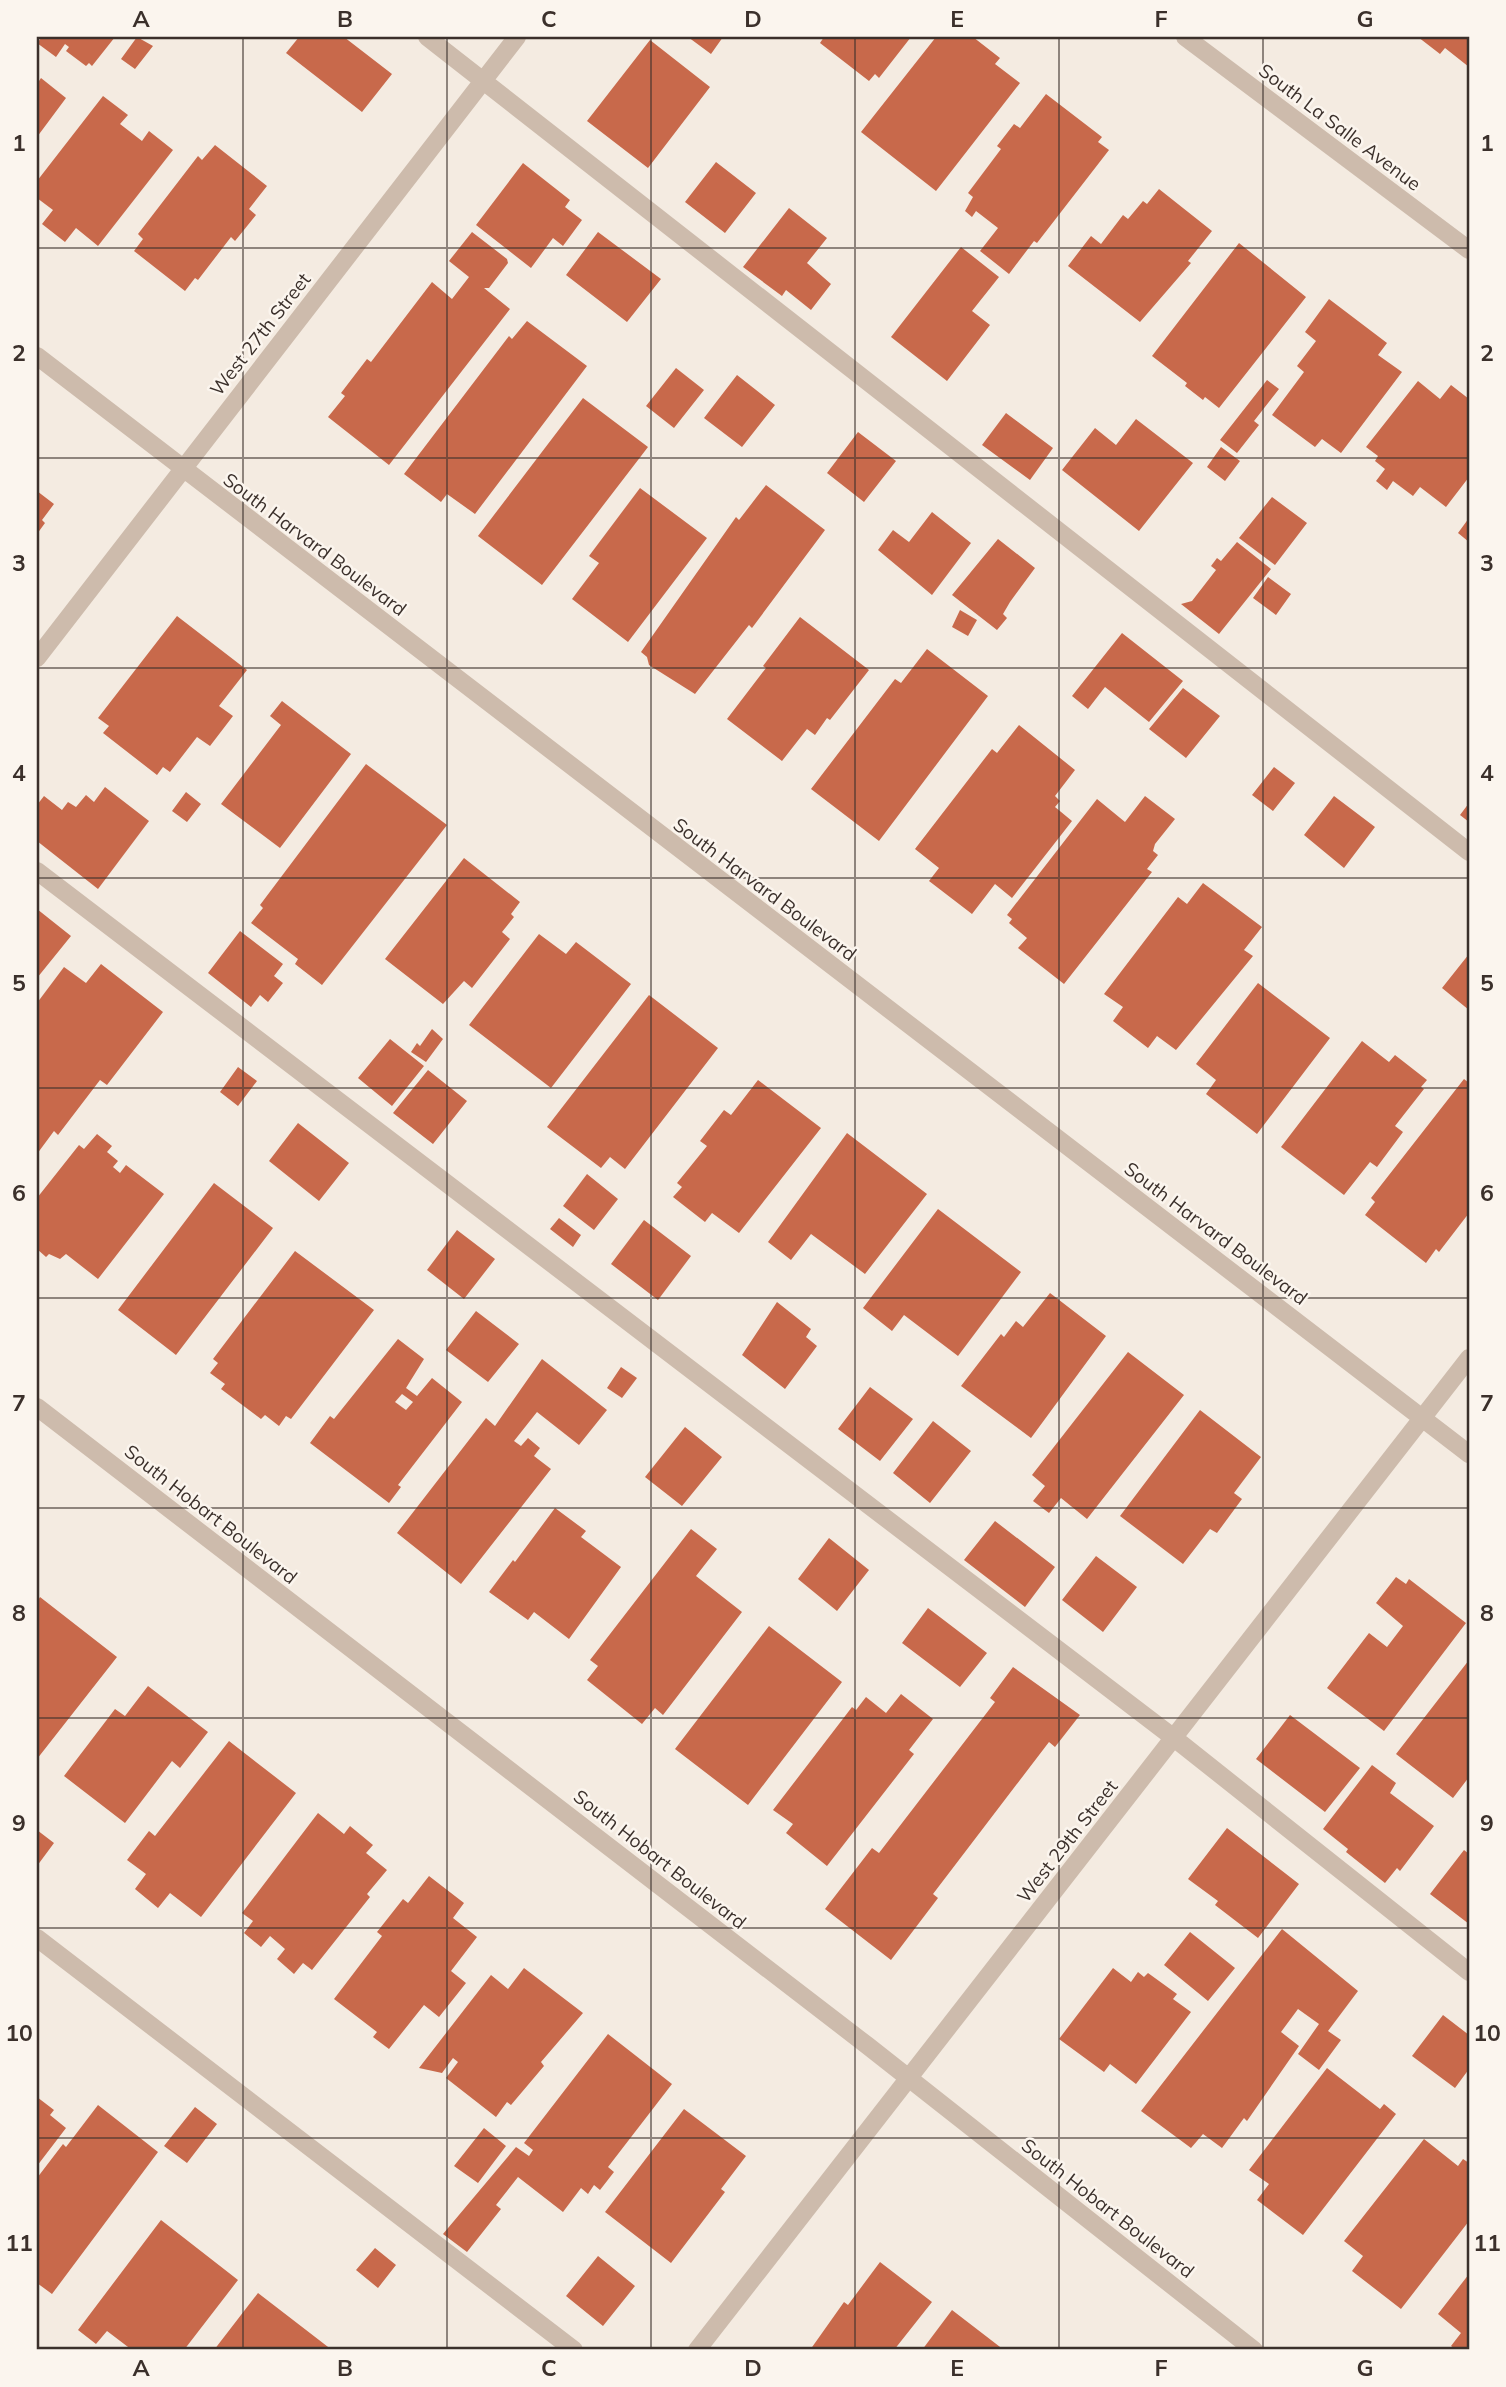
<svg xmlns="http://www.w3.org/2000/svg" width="1506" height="2387" font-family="Mulish,sans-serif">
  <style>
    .building { fill: #c8694b; fill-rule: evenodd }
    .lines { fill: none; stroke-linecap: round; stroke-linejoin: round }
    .minor { stroke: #cdbbac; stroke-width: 18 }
    .grid { fill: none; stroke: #3b302b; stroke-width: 2; stroke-opacity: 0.55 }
    .labels { text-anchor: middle; stroke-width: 5; stroke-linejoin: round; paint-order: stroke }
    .street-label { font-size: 19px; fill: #3b302b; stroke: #fbf5ee }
    .neatline { fill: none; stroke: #3b302b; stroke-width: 2.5 }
    .grid-label { font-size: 23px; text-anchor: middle; font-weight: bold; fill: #3b302b }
  </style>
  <rect width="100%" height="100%" fill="#f4ebe1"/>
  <path class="building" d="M42 37H115L92 66 89 63 86 66 66 51 69 47 65 44 56 57 37 43Z
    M137 37 153 46 135 69 121 59Z
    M299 37H344L392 74 362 112 286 53Z
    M688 37H723L711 54Z
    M824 37H911L879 78 875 74 869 81 820 43Z
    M936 37H973L1000 58 995 64 1020 83 936 191 861 132Z
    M1418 37H1469V67L1445 48 1440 54Z
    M650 40 710 87 648 168 587 121Z
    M41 78 66 98 37 137V84Z
    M1046 94 1102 137 1098 142 1109 150 1037 243 1034 241 1009 274 980 251 998 228 976 211 972 217 965 211 973 197 968 193 1001 149 997 146 1014 124 1020 128Z
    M103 96 128 115 120 124 142 141 149 131 173 150 98 246 76 228 65 242 42 224 53 210 37 198V181Z
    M215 145 267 186 249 209 256 215 235 241 231 237 198 280 195 278 185 291 134 251 143 239 138 234 198 156 202 160Z
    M716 162 756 193 725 233 685 202Z
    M523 163 570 200 565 207 582 220 563 246 553 238 531 268 476 225Z
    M1159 189 1212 231 1188 261 1191 263 1140 322 1068 266 1091 236 1101 244 1123 215 1128 219 1143 201 1147 204Z
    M789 208 827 238 807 263 831 284 811 310 786 290 782 296 743 267Z
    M472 232 507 259 508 263 489 288H484L510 309 389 465 328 417 345 396 341 393 367 359 371 362 432 282 452 299 469 277 449 261Z
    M598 232 661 279 627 322 566 275Z
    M1239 243 1306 297 1219 408 1205 397 1203 400 1185 386 1187 383 1152 356Z
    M961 247 999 277 972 311 990 325 947 381 891 337Z
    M1329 299 1387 343 1378 355 1402 372 1341 453 1322 439 1315 447 1272 415 1304 372 1297 366 1316 341 1305 332Z
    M527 321 587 366 475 514 447 494 441 502 404 474 509 336 512 339Z
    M676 368 704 390 674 428 646 406Z
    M737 375 775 405 742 447 704 418Z
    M1267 380 1279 389 1254 421 1259 425 1237 453 1220 440Z
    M1418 381 1440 399 1451 385 1469 399V477L1446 507 1420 487 1413 496 1393 481 1387 490 1376 481 1385 469 1375 461 1378 456 1366 447Z
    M583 398 648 447 542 585 478 536Z
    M1006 413 1053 448 1030 480 982 445Z
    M1136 419 1193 463 1139 531 1062 470 1095 428 1116 445Z
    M858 432 896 461 864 502 827 473Z
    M1221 447 1240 461 1225 481 1207 467Z
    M766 485 825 530 752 628 749 625 695 694 649 665 647 657 641 652 736 517 739 520Z
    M640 488 707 538 628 642 572 599 599 563 589 556Z
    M37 491 54 504 42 520 45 523 37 534Z
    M1272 497 1307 523 1275 565 1239 538Z
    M932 512 971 543 932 595 878 550 893 530 909 542Z
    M1469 518V542L1458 533Z
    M998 539 1035 568 1010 602 1003 614 1007 618 997 630 952 595Z
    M1237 542 1271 569 1219 634 1181 604 1192 601 1216 570 1211 566 1217 558 1221 561Z
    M1268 577 1291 594 1276 615 1253 598Z
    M960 610 977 620 968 636 952 627Z
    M177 616 247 670 219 706 233 716 210 746 197 737 170 772 163 767 157 775 103 733 109 726 98 718Z
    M800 617 869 670 830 720 827 718 815 735 807 729 782 761 727 719 766 668 763 666Z
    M1122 633 1183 681 1149 722 1105 687 1088 709 1072 696Z
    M927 649 988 696 879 841 811 789 895 679 901 683Z
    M1183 688 1220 716 1186 758 1149 729Z
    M282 701 351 754 280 848 221 804 281 725 270 716Z
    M1019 725 1075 770 1055 796 1060 801 1055 807 1072 821 1012 898 995 884 972 914 929 881 939 868 915 849 992 749 997 753Z
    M366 764 447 825 322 985 295 964 298 959 251 923 263 908 260 905Z
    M1274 767 1295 783 1273 811 1252 795Z
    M105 787 149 821 98 889 37 841V805L44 796 62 810 68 802 76 807 86 795 94 802Z
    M186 792 201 804 187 822 172 811Z
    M1145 796 1175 819 1155 844 1153 851 1158 855 1147 869 1152 872 1064 984 1018 948 1027 938 1009 923 1012 919 1007 915 1097 799 1125 822Z
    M1334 796 1375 827 1344 868 1304 835Z
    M1469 803V822L1460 815Z
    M464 858 520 902 511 914 514 917 502 932 510 939 472 988 464 981 443 1004 385 959Z
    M1203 883 1262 927 1244 950 1253 956 1176 1050 1157 1036 1148 1048 1113 1021 1123 1007 1104 994 1178 897 1187 904Z
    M37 909 71 936 37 978Z
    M240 931 283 964 274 976 283 983 268 1002 260 995 251 1007 208 973Z
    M539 934 566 954 576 942 631 984 551 1088 469 1025Z
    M1469 954V1010L1442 988Z
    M101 964 163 1012 107 1085 100 1080 58 1135 54 1131 37 1154V1003L64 967 86 983Z
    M1258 983 1330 1038 1257 1134 1206 1094 1216 1080 1196 1064Z
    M649 995 718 1048 625 1169 610 1157 601 1168 547 1127Z
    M432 1029 443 1039 426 1062 411 1052 417 1043 420 1046Z
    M390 1039 424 1066 392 1106 358 1078Z
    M1362 1041 1389 1062 1395 1055 1427 1080 1421 1087 1424 1089 1395 1126 1403 1132 1377 1167 1370 1162 1344 1195 1281 1147Z
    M238 1067 257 1081 238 1106 220 1092Z
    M428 1070 467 1101 433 1144 393 1113Z
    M1464 1079 1469 1083V1213L1439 1252 1436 1249 1426 1263 1365 1215 1375 1202 1371 1198Z
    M758 1080 821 1128 739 1233 712 1213 705 1222 673 1197 682 1187 677 1183 707 1146 700 1141 724 1110 731 1115Z
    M298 1123 349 1163 319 1201 269 1161Z
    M847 1133 927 1194 865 1274 811 1234 791 1260 768 1242Z
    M97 1134 112 1146 107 1152 118 1161 113 1167 120 1173 126 1165 164 1194 98 1279 66 1254 60 1259 49 1254 46 1257 37 1249V1198L79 1145 84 1149Z
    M587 1174 618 1199 594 1230 563 1206Z
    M214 1183 273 1228 176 1355 118 1310Z
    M938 1209 1021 1272 958 1356 904 1315 892 1331 863 1308Z
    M559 1218 581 1235 573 1247 550 1229Z
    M644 1220 691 1256 658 1300 611 1264Z
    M457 1230 495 1259 464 1299 427 1270Z
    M295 1251 374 1310 291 1419 286 1416 279 1426 265 1415 261 1419 221 1389 225 1384 210 1373 218 1363 213 1359Z
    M1050 1293 1106 1336 1031 1438 961 1386 1001 1334 1004 1337 1016 1321 1023 1327Z
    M777 1302 811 1329 806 1337 817 1346 785 1389 742 1355Z
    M476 1311 519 1344 488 1382 446 1350Z
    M398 1339 424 1359 406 1388 417 1396 432 1378 462 1402 398 1485 401 1487 389 1503 310 1443 330 1416 334 1419ZM402 1394 413 1402 406 1410 395 1402Z
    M1128 1352 1184 1395 1087 1519 1061 1498 1049 1513 1033 1501 1045 1486 1032 1475Z
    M542 1359 607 1410 579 1445 537 1412 514 1441 521 1446 528 1438 540 1448 534 1456 551 1469 461 1584 397 1533 486 1418 495 1426Z
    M621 1367 637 1378 622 1398 607 1388Z
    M870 1387 913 1419 880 1461 838 1429Z
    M1200 1410 1261 1457 1234 1493 1242 1499 1217 1533 1210 1529 1183 1564 1120 1516Z
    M933 1421 971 1451 930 1503 893 1473Z
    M685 1427 722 1457 682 1506 645 1477Z
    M555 1508 586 1531 581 1537 621 1567 569 1639 534 1612 528 1620 489 1592 513 1560 515 1562Z
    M995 1521 1055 1567 1025 1607 964 1560Z
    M691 1529 717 1549 696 1576 742 1612 663 1715 655 1708 642 1724 587 1680 598 1666 590 1660Z
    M829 1538 869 1570 837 1611 798 1579Z
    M1096 1556 1137 1587 1103 1632 1062 1600Z
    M1396 1577 1406 1584 1409 1579 1466 1623 1384 1731 1327 1688 1369 1633 1387 1647 1403 1626 1376 1603Z
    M40 1597 117 1657 37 1759V1602Z
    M928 1608 987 1653 960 1687 902 1643Z
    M769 1626 842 1682 748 1805 675 1749Z
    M1469 1660V1777L1453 1798 1396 1754Z
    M1013 1667 1080 1715 1055 1747 1049 1742 933 1894 938 1898 891 1960 825 1909 872 1848 879 1853 995 1702 990 1698Z
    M148 1686 208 1732 180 1768 172 1761 125 1823 64 1776 115 1709 125 1716Z
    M901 1694 933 1719 909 1750 914 1754 827 1866 786 1833 793 1824 773 1810 852 1707 856 1710 866 1697 886 1713Z
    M1290 1715 1360 1768 1325 1812 1256 1759Z
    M229 1741 296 1793 201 1917 170 1893 158 1908 135 1889 146 1874 127 1860 149 1831 155 1836Z
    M1372 1765 1396 1783 1390 1793 1434 1826 1400 1871 1397 1868 1385 1883 1346 1852 1348 1849 1323 1829Z
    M318 1813 344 1834 350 1826 373 1845 366 1853 387 1870 367 1894 370 1897 312 1970 303 1963 294 1974 277 1959 285 1949 270 1936 261 1947 244 1933 253 1921 242 1913Z
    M1227 1828 1299 1884 1258 1938 1215 1905 1218 1901 1188 1879Z
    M37 1830 54 1843 37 1866Z
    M1464 1850 1469 1854V1924L1430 1894Z
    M429 1876 464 1903 453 1918 477 1937 451 1971 466 1983 439 2017 424 2005 389 2049 373 2037 377 2032 334 1999 382 1936 377 1932 403 1899 408 1903Z
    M1282 1929 1358 1991 1328 2031 1341 2040 1319 2070 1298 2054 1319 2024 1298 2009 1281 2032 1299 2046 1247 2121 1244 2118 1222 2148 1203 2134 1191 2148 1141 2111Z
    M1190 1932 1235 1968 1208 2001 1164 1965Z
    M524 1968 583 2013 541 2062 544 2066 511 2105 507 2102 496 2117 446 2078 458 2062 453 2058 442 2073 419 2068 491 1975 508 1989Z
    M1113 1968 1131 1982 1138 1972 1144 1977 1148 1973 1177 1994 1173 1999 1191 2012 1136 2084 1110 2064 1104 2072 1059 2039Z
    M1443 2015 1469 2035V2069L1455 2088 1412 2056Z
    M608 2034 672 2084 608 2167 614 2172 600 2190 594 2185 588 2194 581 2188 563 2212 518 2177 496 2205 501 2209 467 2252 443 2234 516 2147 529 2156 533 2150 524 2143Z
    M1327 2068 1380 2109 1384 2104 1396 2114 1303 2235 1257 2200 1269 2184 1249 2170Z
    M37 2097 54 2110 50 2115 66 2128 37 2166Z
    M98 2105 158 2152 52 2294 37 2283V2178L63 2144 66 2147Z
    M195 2107 217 2124 187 2163 164 2146Z
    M684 2109 746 2156 721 2189 725 2192 671 2263 605 2212Z
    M484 2128 506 2146 478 2183 454 2166Z
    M1424 2139 1458 2166 1463 2159 1469 2163V2221L1401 2309 1352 2271 1363 2256 1344 2241Z
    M161 2220 238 2280 184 2350H132L107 2331 96 2344 78 2330Z
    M375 2248 396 2265 378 2288 356 2270Z
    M598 2256 635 2286 603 2326 566 2296Z
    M880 2262 932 2302 894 2350H810L844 2302 848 2305Z
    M1469 2274V2350H1456L1451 2346 1461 2333 1438 2314Z
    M258 2293 332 2350H214Z
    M952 2310 1004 2350H922Z"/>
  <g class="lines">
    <path class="minor" d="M427 37 1469 852
      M1185 37 1469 250
      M37 356 1469 1454
      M37 658 517 37
      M37 871 1174 1738 1469 1972
      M37 1407 868 2046 1254 2350
      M37 1938 574 2350
      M697 2350 1469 1358"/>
  </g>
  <path class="grid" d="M243 37V2350M447 37V2350M651 37V2350M855 37V2350M1059 37V2350M1263 37V2350M37 248H1469M37 458H1469M37 668H1469M37 878H1469M37 1088H1469M37 1298H1469M37 1508H1469M37 1718H1469M37 1928H1469M37 2138H1469"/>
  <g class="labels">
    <g class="street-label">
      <text transform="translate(1340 127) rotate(37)" y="7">South La Salle Avenue</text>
      <text transform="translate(260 334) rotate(-52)" y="7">West 27th Street</text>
      <text transform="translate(315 544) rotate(37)" y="7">South Harvard Boulevard</text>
      <text transform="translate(765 889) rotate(37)" y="7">South Harvard Boulevard</text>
      <text transform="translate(1216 1233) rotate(37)" y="7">South Harvard Boulevard</text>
      <text transform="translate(211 1514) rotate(38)" y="7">South Hobart Boulevard</text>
      <text transform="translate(1067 1841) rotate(-52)" y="7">West 29th Street</text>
      <text transform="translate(660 1859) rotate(38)" y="7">South Hobart Boulevard</text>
      <text transform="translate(1108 2208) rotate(38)" y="7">South Hobart Boulevard</text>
    </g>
  </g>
  <rect width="1506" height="2387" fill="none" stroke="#fbf5ee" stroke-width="77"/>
  <rect x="38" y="38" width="1430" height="2310" class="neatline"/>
  <g class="grid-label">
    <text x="141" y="27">A</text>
    <text x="345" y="27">B</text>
    <text x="549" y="27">C</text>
    <text x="753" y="27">D</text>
    <text x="957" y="27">E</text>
    <text x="1161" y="27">F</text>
    <text x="1365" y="27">G</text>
    <text x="19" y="151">1</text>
    <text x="1487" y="151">1</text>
    <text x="19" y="361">2</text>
    <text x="1487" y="361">2</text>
    <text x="19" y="571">3</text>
    <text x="1487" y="571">3</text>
    <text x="19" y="781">4</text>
    <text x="1487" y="781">4</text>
    <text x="19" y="991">5</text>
    <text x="1487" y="991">5</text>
    <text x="19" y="1201">6</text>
    <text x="1487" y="1201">6</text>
    <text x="19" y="1411">7</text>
    <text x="1487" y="1411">7</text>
    <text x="19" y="1621">8</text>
    <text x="1487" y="1621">8</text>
    <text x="19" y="1831">9</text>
    <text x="1487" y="1831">9</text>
    <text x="19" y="2041">10</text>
    <text x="1487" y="2041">10</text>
    <text x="19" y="2251">11</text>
    <text x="1487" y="2251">11</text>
    <text x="141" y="2376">A</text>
    <text x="345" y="2376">B</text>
    <text x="549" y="2376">C</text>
    <text x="753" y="2376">D</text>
    <text x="957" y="2376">E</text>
    <text x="1161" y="2376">F</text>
    <text x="1365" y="2376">G</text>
  </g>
</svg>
